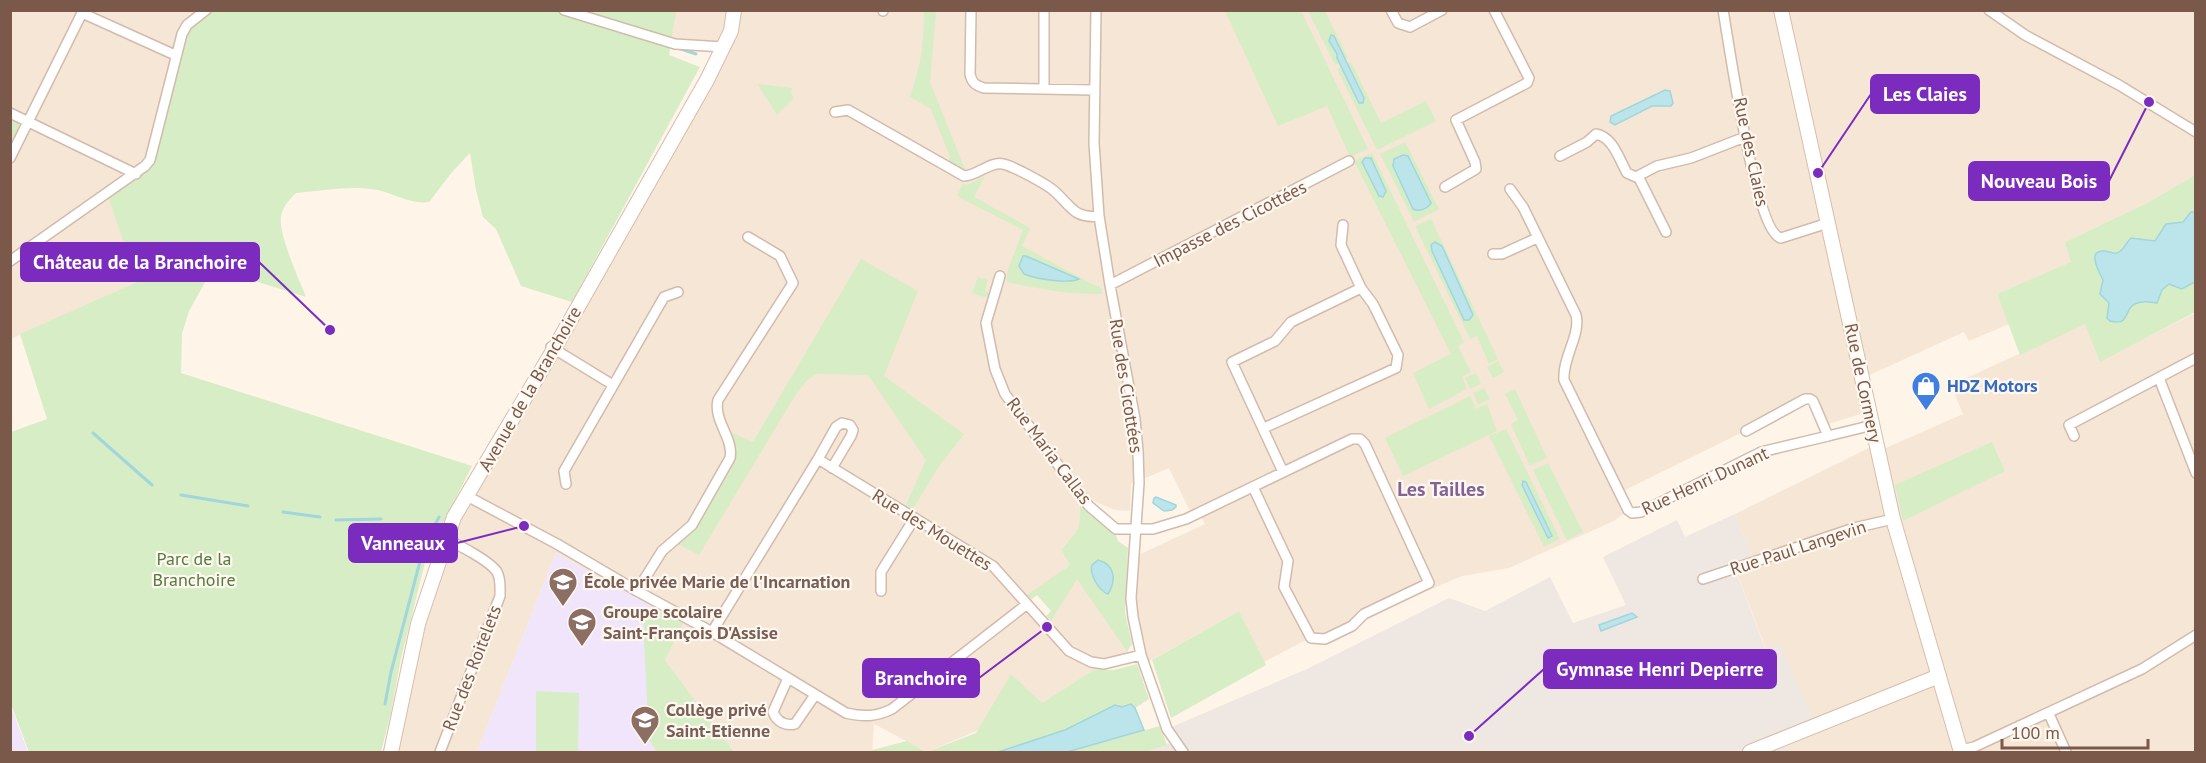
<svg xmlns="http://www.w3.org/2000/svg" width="2206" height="763" font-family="'PT Sans',sans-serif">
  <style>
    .residential { fill: #f6e6d6 }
    .industrial { fill: #efe7e2 }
    .education { fill: #f1e5fb }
    .green { fill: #d7edc5 }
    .water { fill: #bbe5ea; stroke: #a0d6dc; stroke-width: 1.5 }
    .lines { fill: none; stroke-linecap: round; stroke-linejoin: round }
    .stream { stroke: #a0d6dc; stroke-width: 3 }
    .street-casing { stroke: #d2bbac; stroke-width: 12 }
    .secondary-casing { stroke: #d7bdac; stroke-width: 16 }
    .street { stroke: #fff; stroke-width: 9 }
    .secondary { stroke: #fff; stroke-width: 14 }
    .labels { text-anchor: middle; stroke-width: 4.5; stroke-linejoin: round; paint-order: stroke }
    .street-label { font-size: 18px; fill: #7b594a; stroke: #fff8f0 }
    .shop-label { font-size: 18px; font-weight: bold; fill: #366cbe; stroke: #fff8f0; text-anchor: start }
    .park-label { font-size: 18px; fill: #537b3e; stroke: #fff8f0 }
    .education-label { font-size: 18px; font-weight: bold; fill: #785e54; stroke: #fff8f0; text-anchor: start }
    .neighbourhood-label { font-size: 20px; font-weight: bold; fill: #826297; stroke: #fff8f0 }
    .leader { fill: none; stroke: #7b2cbf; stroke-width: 2 }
    .callout-dot { fill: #7b2cbf; stroke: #fff8f0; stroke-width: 2 }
    .callout { fill: #7b2cbf; stroke: #7b2cbf; stroke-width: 2 }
    .callout-label { font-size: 20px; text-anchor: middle; font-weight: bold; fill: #fff }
  </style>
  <rect width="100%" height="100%" fill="#fef4e8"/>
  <path class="residential" d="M11 11H206L150 160 108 193 137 282 11 339Z
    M564 11H2195V175L2147 203 2065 242 2072 262 1997 294 2009 324 1969 341 1964 332 1863 378 1870 411 1825 425 1810 399 1619 493 1628 510 1614 521 1509 568 1462 576 1432 589 1429 583 1325 639 1310 638 1264 662 1239 611 1144 664 1136 636 1134 557 1205 524 1197 509 1190 511 1169 468 1131 484 1130 511 1114 510 1094 501 1085 491 1080 495 1079 528 1061 550 1070 565 1022 600 1047 627 1077 578 1131 658 1103 664 1042 703 927 752 874 724 872 752H734L665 660 685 617 656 609 556 553 477 752H391L418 624 454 517 723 48 675 44Z
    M2195 313V752H1790L1784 738 1780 643 1766 649 1735 568 1754 562 1735 514 1877 444 1879 451 1963 414 1951 385 2086 323 2100 361Z"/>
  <path class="industrial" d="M1735 514 1754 562 1735 569 1765 648 1780 643 1815 725 1784 738 1790 752H1145L1174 742 1167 729 1307 669 1449 598 1485 611 1550 577 1573 623 1626 605 1603 557 1677 520 1685 537Z"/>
  <path class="education" d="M556 553 656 609 646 613 648 722 640 727 657 752H477Z
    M10 707H11L28 752H11Z"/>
  <path class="green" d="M206 10 676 11 669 55 700 67 572 302 521 286 496 229 483 217 476 190 470 153 453 171 429 202C409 205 391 191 371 189 346 186 320 191 296 193 289 200 283 206 281 216 278 234 299 279 306 297L213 268 189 311 182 334 181 373 472 466 427 555 401 658 391 712 381 752H29L11 704V432L47 419 20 334 137 282 107 193 145 166 182 34Z
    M924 11H936L930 82 966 172 948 161 950 157 931 109 910 97C921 65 924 45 924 11Z
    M1225 11H1301L1368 149 1350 157 1327 106 1278 126Z
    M1308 11H1325L1348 58 1335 65Z
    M1351 62 1381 123 1426 101 1436 121 1377 150 1337 69Z
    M757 84 792 88 791 93 794 98 777 115Z
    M11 117 17 120 19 127 11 146Z
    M1405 142 1439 209 1414 222 1380 154Z
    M1372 153 1464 342 1458 346 1471 372 1462 377 1467 389 1429 409 1413 373 1451 354 1354 161Z
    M2195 175V312L2100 362 2085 324 2020 355 1997 294 2071 262 2065 242 2147 203Z
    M985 176 974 197 1030 228 1022 246 1094 285 1101 287 1102 294C1069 294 1040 290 1007 282V272L1023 230 957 196 963 183 967 185Z
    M1431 219 1498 359 1489 364 1477 336 1470 339 1415 226Z
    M861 259 918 291 884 376 964 434 939 466 913 509 906 505 926 460 868 375 816 374 805 382 793 399 699 555 676 543 695 527 735 453 730 432 753 442Z
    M978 277 988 280 985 290 991 296 984 297 972 293Z
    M1498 361 1504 372 1493 378 1487 367Z
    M1476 373 1481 384 1470 389 1465 378Z
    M1484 388 1490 399 1478 405 1473 393Z
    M1515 389 1547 458 1530 466 1511 424 1518 420 1505 394Z
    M1470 396 1476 409 1487 404 1497 431 1403 476 1385 438Z
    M1506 429 1560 539 1544 547 1489 436Z
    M1992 442 2005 471 1903 521 1895 485Z
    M1548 463 1583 532 1567 540 1533 470Z
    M1080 501 1115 532 1118 541 1128 548 1125 613 1132 644 1127 652 1077 579 1051 621 1046 616 1051 611 1037 595 1031 600 1027 595 1070 565 1061 550 1079 528Z
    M656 609 683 623 665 660 734 752H657L640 727 648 722 643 619 646 613Z
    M1239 611 1266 665 1171 718 1152 660Z
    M1137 664 1149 699 1135 708 1131 704 1122 707 1115 705 1065 730 998 752H927L976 733 1011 674 1042 703 1095 669 1114 670Z
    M536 691 579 693 578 752H536Z
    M1160 726 1167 745 1145 752H1067Z
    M907 741 926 752H872V750Z"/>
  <path class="water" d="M1331 35 1334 36 1364 98 1363 103H1359L1337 58V54L1329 41Z
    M1665 90 1670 91 1673 103 1671 106H1652L1615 125 1610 122 1611 116Z
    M1403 155 1408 156 1431 203C1428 209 1419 212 1413 209L1393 166 1394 159Z
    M1365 158H1371L1386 191 1383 197 1379 196 1362 162Z
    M2191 212H2195V282C2177 290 2188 291 2169 284L2162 290 2157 303C2149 302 2138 300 2132 306 2123 315 2129 325 2110 321L2107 318 2109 303 2100 294 2103 280C2099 272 2086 249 2105 251 2110 252 2115 255 2119 252 2124 250 2126 242 2131 238L2155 241 2166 224 2183 222Z
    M1435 242 1442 246 1473 315 1469 320H1464L1432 251 1431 245Z
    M1023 256H1026L1079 279C1068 284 1036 279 1024 274L1019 266Z
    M1523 481 1526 482 1552 536 1548 538 1522 485Z
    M1156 497 1176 505V507L1172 510 1164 511 1153 503 1154 498Z
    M1098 560C1116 565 1116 581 1108 594 1099 591 1089 574 1092 565Z
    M1632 613 1637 617 1601 631 1599 625Z
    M1131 704 1135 708 1144 730 1067 752H998L1065 730 1115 705 1122 707Z"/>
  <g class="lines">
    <path class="stream" d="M678 48 696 54
      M93 433 152 485
      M181 495 248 506
      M283 512 320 517
      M336 520 381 519
      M385 704 391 672 424 546 439 517"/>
    <g class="street-casing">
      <path id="street" d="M564 10 675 44 723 47
        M883 10V11
        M971 10 970 74C972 83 975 85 984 88L1094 90
        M1096 10 1094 143 1099 216 1110 285 1135 419 1138 451 1139 483 1131 598 1133 617 1141 655 1167 729 1183 752
        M1391 10 1398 23 1410 27 1442 10
        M1723 10C1729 43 1755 232 1781 238L1828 223
        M1989 10 2025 35 2119 85 2196 132
        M82 13 175 55
        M1044 89V10
        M835 112 848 110 964 176C977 176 990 161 1003 164 1013 166 1046 184 1053 190 1071 205 1073 219 1099 216
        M10 113 136 174
        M1560 156 1587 142 1596 134C1613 137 1619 159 1627 173L1636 177 1657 166 1691 158 1745 137
        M10 158 82 13V10
        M1638 176 1666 232
        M1445 187 1476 169 1475 162 1456 120 1527 83 1529 78 1494 10
        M1510 189 1523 207 1576 315C1581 335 1562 358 1564 380L1628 510 1632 513 1641 512 1761 452 1828 436
        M1343 225 1341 245 1361 288
        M1493 254H1502L1537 238
        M10 261 145 166 150 160 182 34 187 25 206 10
        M1000 276 986 323 995 369 1005 394 1089 506 1116 529H1153L1186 519 1352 439H1360L1365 444 1429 583 1364 614 1352 626 1325 639 1311 638 1284 587 1288 561 1253 487
        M1110 285 1349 161
        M551 347 613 385
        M2159 378 2196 473
        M1264 428 1396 368 1398 355 1373 304 1361 288 1291 322 1275 341 1232 362 1283 472
        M1746 431 1805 399H1810L1813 401 1828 436 1873 425
        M2074 436 2069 425 2196 358
        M818 459 836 427 842 423 850 425 853 430 851 436 832 468
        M566 484 564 471 664 297 678 292
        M467 496 557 544 637 591 712 632 846 713C863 717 876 717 892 709L1026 605
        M1703 579 1854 528 1893 519
        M637 591 662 551 692 525 730 458C734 438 713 421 718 400L793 283 780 256 748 237
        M881 591V572L914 519
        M712 632 818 459 993 566 1069 651 1091 662 1104 664 1141 655
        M788 678 773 712C777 722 785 726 795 724L815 695
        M2049 714 2066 752
        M1961 750 1974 747 2142 669 2196 635
        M440 752 500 596C500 588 501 579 497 572 490 561 459 545 447 540"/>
    </g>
    <g class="secondary-casing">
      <path id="secondary" d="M1781 10 1893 519 1961 752
        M391 752 418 624 454 517 554 349 707 80 731 31 734 10
        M1750 752 1939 676"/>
    </g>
    <use href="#street" class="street"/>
    <use href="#secondary" class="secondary"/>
  </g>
  <defs>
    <g id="shop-pin" transform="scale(1.5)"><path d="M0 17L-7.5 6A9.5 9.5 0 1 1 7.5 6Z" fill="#3f7fe0" stroke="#fff8f0"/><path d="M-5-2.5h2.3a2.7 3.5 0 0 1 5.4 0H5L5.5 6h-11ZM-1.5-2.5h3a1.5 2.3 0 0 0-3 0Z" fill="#fff"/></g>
    <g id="school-pin" transform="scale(1.5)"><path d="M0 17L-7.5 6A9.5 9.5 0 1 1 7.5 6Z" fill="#8d6e63" stroke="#fff8f0"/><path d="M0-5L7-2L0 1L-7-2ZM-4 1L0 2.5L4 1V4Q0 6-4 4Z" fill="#fff"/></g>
  </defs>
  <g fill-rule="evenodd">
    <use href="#shop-pin" x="1926" y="386"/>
    <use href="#school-pin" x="563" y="582"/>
    <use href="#school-pin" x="582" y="622"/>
    <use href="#school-pin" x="645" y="720"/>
  </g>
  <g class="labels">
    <g class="street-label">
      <text transform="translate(1751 152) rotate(78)" y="6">Rue des Claies</text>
      <text transform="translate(1230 224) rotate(-27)" y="6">Impasse des Cicottées</text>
      <text transform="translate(1863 383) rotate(78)" y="6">Rue de Cormery</text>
      <text transform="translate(1126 386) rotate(81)" y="6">Rue des Cicottées</text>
      <text transform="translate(530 389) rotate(-60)" y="6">Avenue de la Branchoire</text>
      <text transform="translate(1049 451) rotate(53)" y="6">Rue Maria Callas</text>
      <text transform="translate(1705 481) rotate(-25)" y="6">Rue Henri Dunant</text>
      <text transform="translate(932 530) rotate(32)" y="6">Rue des Mouettes</text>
      <text transform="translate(1798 548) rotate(-18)" y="6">Rue Paul Langevin</text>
      <text transform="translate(472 668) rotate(-69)" y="6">Rue des Roitelets</text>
    </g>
    <g class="shop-label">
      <text x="1947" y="392">HDZ Motors</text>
    </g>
    <g class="park-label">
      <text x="194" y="565">Parc de la<tspan x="194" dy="21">Branchoire</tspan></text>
    </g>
    <g class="education-label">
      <text x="584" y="588">École privée Marie de l'Incarnation</text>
      <text x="603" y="618">Groupe scolaire<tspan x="603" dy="21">Saint-François D'Assise</tspan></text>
      <text x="666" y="716">Collège privé<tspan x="666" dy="21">Saint-Etienne</tspan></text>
    </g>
    <g class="neighbourhood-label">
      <text x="1441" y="496">Les Tailles</text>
    </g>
  </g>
  <path class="leader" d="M1818 173L1871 94M2149 102L2109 181M330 330L259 262M524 526L457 543M1469 736L1544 669M1047 627L979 678"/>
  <g class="callout-dot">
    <circle cx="1818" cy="173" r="6"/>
    <circle cx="2149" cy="102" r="6"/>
    <circle cx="330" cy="330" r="6"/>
    <circle cx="524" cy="526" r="6"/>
    <circle cx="1469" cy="736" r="6"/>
    <circle cx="1047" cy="627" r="6"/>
  </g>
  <g class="callout">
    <rect x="1871" y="75" width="108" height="38" rx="6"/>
    <rect x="1969" y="162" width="140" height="38" rx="6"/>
    <rect x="21" y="243" width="238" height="38" rx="6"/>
    <rect x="349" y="524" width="108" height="38" rx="6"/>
    <rect x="1544" y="650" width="232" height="38" rx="6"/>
    <rect x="863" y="659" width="116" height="38" rx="6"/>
  </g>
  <g class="callout-label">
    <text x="1925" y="101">Les Claies</text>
    <text x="2039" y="188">Nouveau Bois</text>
    <text x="140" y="269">Château de la Branchoire</text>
    <text x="403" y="550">Vanneaux</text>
    <text x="1660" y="676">Gymnase Henri Depierre</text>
    <text x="921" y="685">Branchoire</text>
  </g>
  <rect width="2206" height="763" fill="none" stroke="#7b594a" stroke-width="24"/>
  <path d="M2002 739v9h146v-9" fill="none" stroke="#7b594a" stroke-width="3"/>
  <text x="2011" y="739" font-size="18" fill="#7b594a" stroke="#fff8f0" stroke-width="4.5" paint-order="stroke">100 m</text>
</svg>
